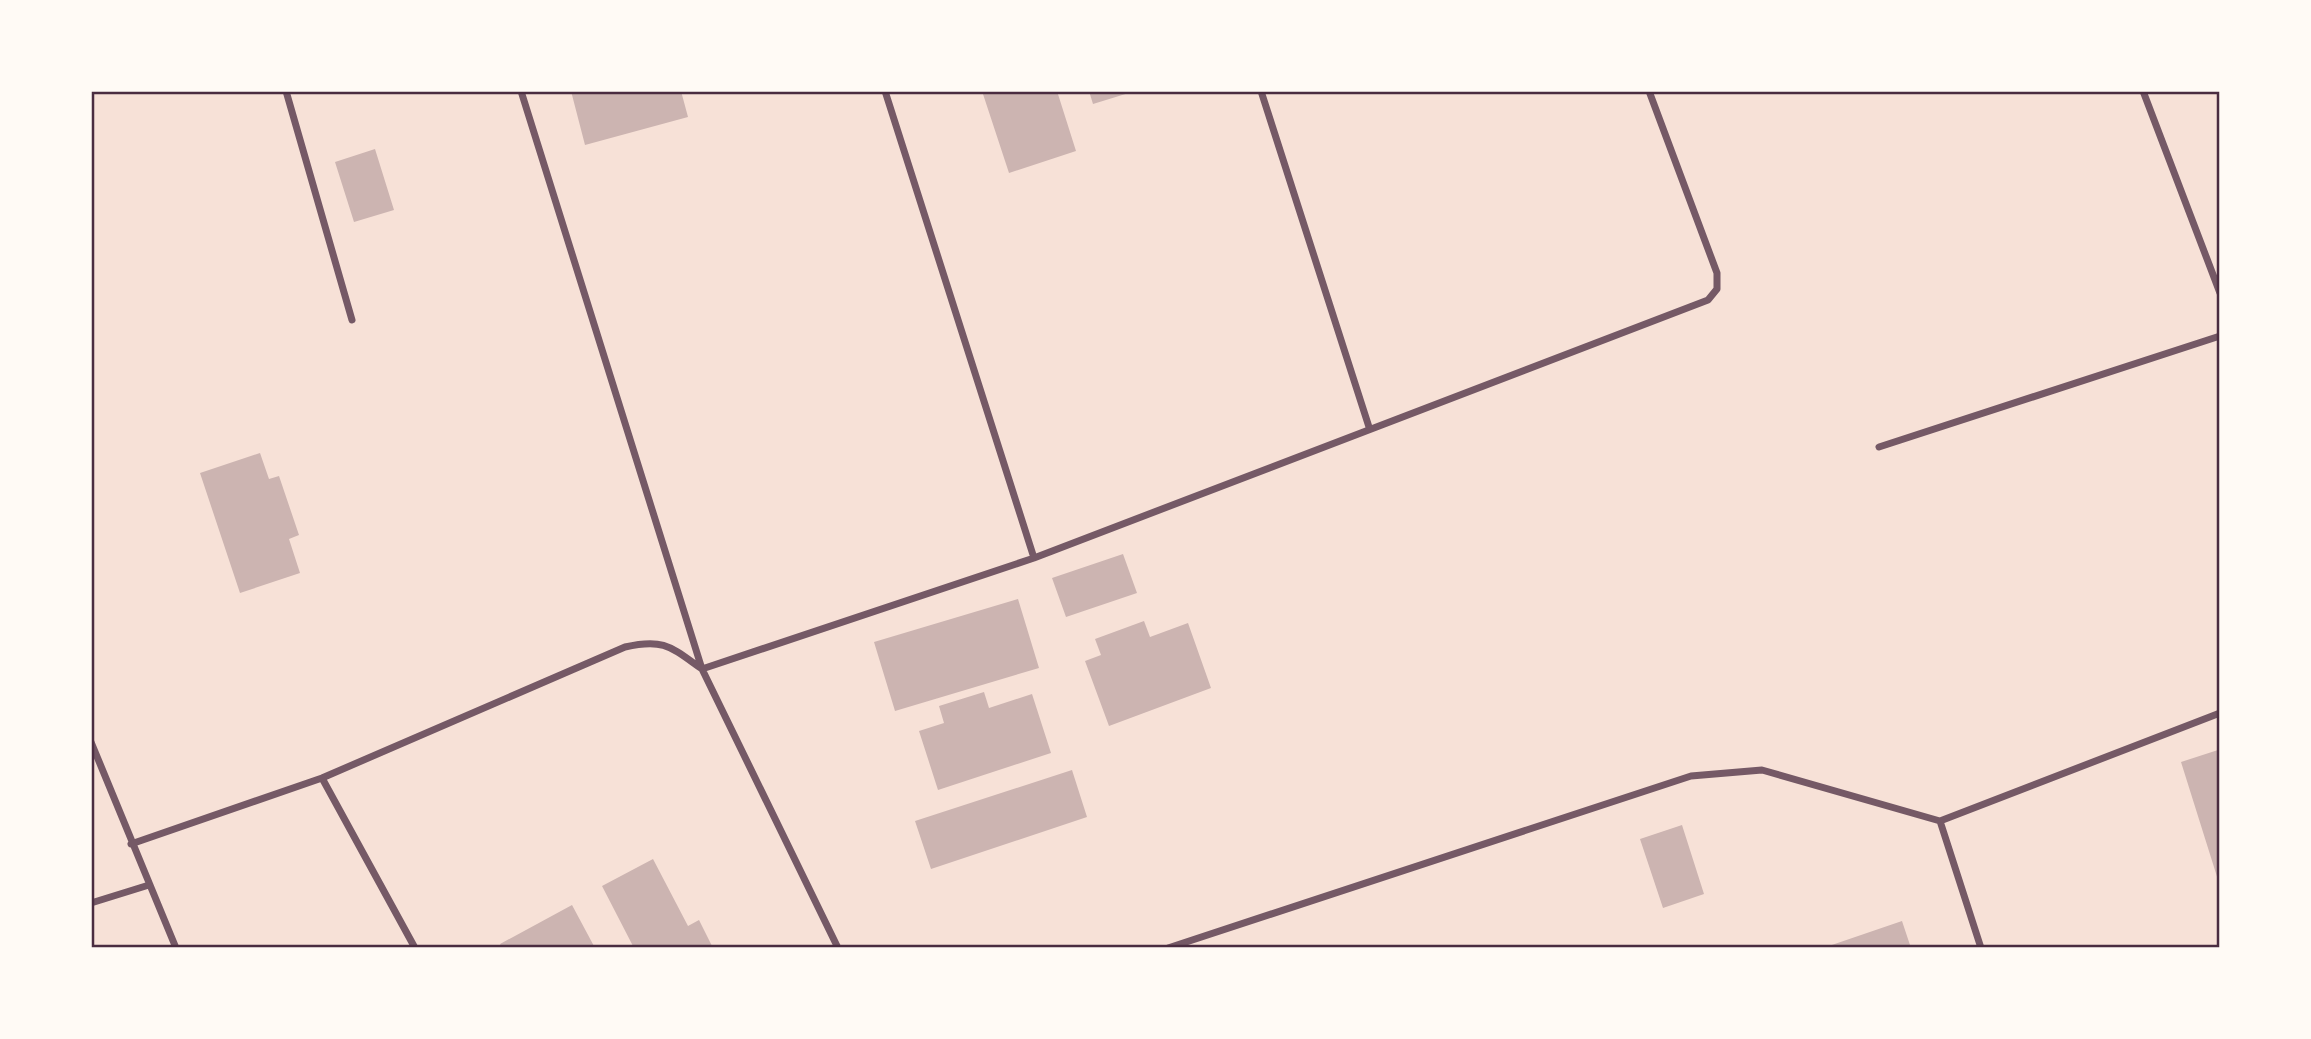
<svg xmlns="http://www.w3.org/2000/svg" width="2311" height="1039" font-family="'Zilla Slab',serif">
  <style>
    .building { fill: #ccb4b1 }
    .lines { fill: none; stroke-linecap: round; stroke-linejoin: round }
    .minor { stroke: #755966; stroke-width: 7 }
    .neatline { fill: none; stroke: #4a2c40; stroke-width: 2.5 }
  </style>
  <rect width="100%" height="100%" fill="#f7e1d7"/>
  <path class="building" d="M571 91H681L688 117 585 145Z
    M982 91H1057L1076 151 1009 173Z
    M1089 91H1132V92L1093 104Z
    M375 149 394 210 354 222 335 162Z
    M260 453 269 479 279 476 299 535 289 539 300 573 240 593 200 473Z
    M1123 554 1137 593 1066 617 1052 578Z
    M1018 599 1039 668 895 711 874 642Z
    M1144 621 1150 637 1188 623 1211 688 1109 726 1085 661 1101 655 1095 639Z
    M984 692 989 708 1032 694 1051 753 938 790 919 731 944 723 939 706Z
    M2218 750 2220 756 2219 883 2181 762Z
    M1072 770 1087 817 931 869 915 821Z
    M1682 825 1704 894 1663 908 1640 839Z
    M653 859 688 926 699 920 713 948H634L602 886Z
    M572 905 595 948H502L500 944Z
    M1902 921 1911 948H1823Z"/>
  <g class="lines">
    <path class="minor" d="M286 91 352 320
      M521 91 702 669 838 948
      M885 91 1034 558
      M1261 91 1369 427
      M2143 91 2220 293
      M1879 447 2220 336
      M91 742 176 948
      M322 778 415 948
      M1940 821 1981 948
      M131 844 322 778 625 647C664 638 671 647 702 669L1034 558 1708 300 1717 289V273L1649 91
      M91 903 149 885
      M1168 948 1691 776 1762 770 1940 821 2220 713"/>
  </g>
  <rect width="2311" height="1039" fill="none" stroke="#fffaf5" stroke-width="186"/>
  <rect x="93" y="93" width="2125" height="853" class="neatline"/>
</svg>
